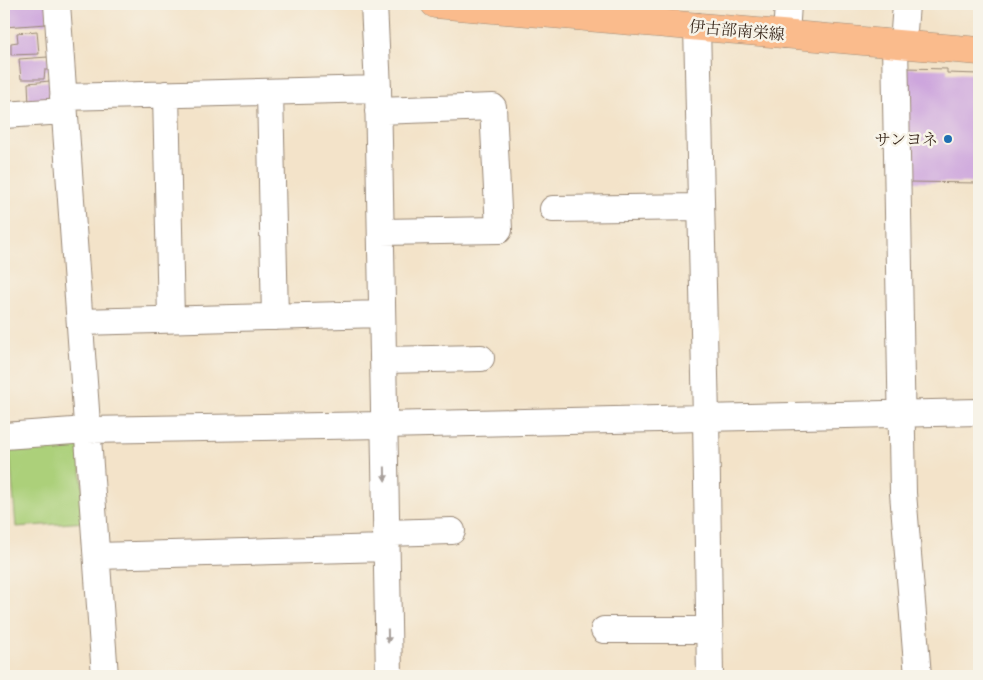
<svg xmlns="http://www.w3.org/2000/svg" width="983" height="680" font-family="'IM FELL French Canon','Noto Serif JP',serif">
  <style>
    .green { fill: #acd07a; stroke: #747d4c }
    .building { fill: #cda6dd }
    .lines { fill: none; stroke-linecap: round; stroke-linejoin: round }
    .minor-casing { stroke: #978674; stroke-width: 28 }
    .major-casing { stroke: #978674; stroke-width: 29 }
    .minor { stroke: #fff; stroke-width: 26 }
    .major { stroke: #fabb8c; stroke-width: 28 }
    .oneway { fill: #a79f9a }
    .poi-dot { fill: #1f6fb2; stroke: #f7f3e8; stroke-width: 2 }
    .labels { text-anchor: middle; stroke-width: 5; stroke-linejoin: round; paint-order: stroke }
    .street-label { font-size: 16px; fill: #3b2a1e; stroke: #f7f3e8 }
    .poi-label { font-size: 16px; fill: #3b2a1e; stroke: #f7f3e8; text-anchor: end }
  </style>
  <rect width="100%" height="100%" fill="#f7f3e8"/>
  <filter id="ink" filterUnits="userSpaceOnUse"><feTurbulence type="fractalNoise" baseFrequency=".02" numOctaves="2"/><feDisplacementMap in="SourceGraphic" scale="10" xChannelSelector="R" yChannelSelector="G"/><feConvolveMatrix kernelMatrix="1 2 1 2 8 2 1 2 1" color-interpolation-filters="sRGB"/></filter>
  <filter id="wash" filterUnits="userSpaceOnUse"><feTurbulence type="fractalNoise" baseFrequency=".0096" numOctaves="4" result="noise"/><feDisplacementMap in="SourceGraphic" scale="20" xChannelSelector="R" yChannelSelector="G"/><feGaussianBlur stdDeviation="1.12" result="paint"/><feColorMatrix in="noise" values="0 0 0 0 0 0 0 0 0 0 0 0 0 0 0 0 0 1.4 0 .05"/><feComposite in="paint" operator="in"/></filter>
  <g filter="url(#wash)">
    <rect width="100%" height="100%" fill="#f3e3c9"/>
    <path class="green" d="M78 438 86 522 16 527 9 443Z"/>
    <g id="blocks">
      <path class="building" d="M4 4H47V24L4 27Z
        M37 31 39 54 11 55V43L18 42 17 33Z
        M48 57 50 70H45L44 79H21L19 59Z
        M906 68 947 69V73L979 74V183L908 182Z
        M50 81 51 98H49V104L29 105 28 83Z"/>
    </g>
  </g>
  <g filter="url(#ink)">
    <use href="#blocks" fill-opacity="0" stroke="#978674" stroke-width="1"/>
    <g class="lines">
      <g class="minor-casing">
        <path id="minor" d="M57 4 105 676
          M374 4 378 89 389 676
          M697 26 706 418 710 676
          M786 35 788 4
          M895 43 903 493 918 676
          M903 44 906 4
          M270 92 275 317
          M166 94 171 319
          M63 97 378 89
          M378 111 493 107 499 230 381 232
          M4 115 64 111
          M553 209 701 207
          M80 322 382 314
          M383 360 481 358
          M4 436 87 430 384 425 979 412
          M386 533 452 531
          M97 556 386 548
          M604 630H709"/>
      </g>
      <g class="major-casing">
        <path id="major" d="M435 4 979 51"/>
      </g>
      <use href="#minor" class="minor"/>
      <use href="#major" class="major"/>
    </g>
    <defs><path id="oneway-solid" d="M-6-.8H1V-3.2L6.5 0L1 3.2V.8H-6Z" transform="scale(1.25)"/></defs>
    <g class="oneway">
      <use href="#oneway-solid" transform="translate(385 474) rotate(89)"/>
      <use href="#oneway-solid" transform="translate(388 636) rotate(89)"/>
    </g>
  </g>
  <circle class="poi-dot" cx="948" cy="139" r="5"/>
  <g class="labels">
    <g class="street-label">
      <text transform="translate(737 30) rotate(5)" y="6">伊古部南栄線</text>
    </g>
    <g class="poi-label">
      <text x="938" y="145">サンヨネ</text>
    </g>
  </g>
  <rect width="983" height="680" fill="none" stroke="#f7f3e8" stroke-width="20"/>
</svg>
